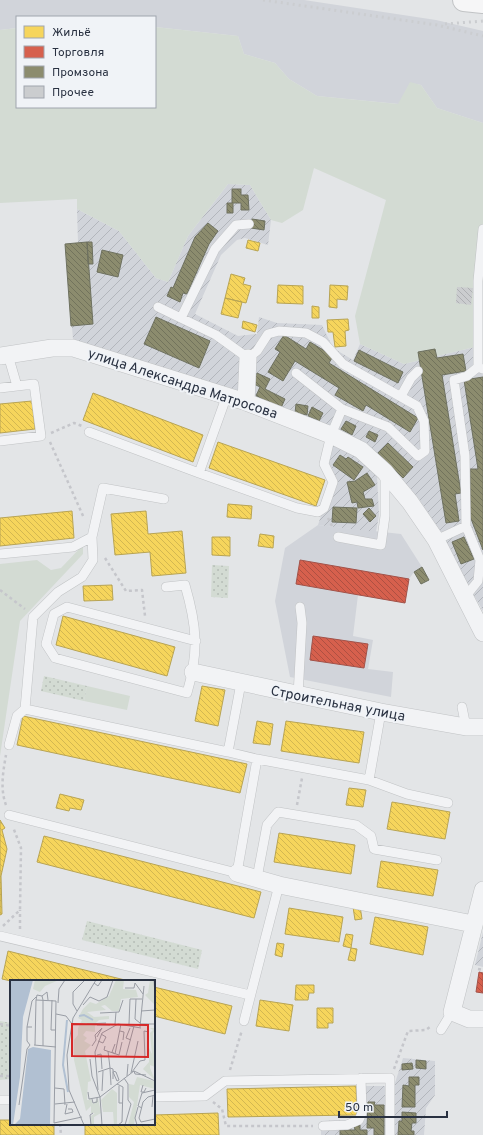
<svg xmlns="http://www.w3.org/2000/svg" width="483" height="1135" font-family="Overpass,sans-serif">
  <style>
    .built { fill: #d1d4da }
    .industrial { fill: url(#industrial-furrows) }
    .grass { fill: #d3dbd3 }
    .park { fill: url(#park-dots) }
    .homes { fill: url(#homes-back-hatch); stroke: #b8a454 }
    .shops { fill: url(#shops-back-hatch); stroke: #a25249 }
    .industry { fill: url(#industry-back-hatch); stroke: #6e7160 }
    .building { fill: url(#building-back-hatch) }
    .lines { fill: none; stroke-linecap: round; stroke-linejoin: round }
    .lane-casing { stroke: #c1c3c5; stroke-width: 10 }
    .street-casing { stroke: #c1c3c5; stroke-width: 18 }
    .secondary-casing { stroke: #c1c3c5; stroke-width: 24 }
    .path { stroke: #c5c6cb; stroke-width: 2.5; stroke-dasharray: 3 3; stroke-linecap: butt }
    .lane { stroke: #f2f3f5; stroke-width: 9 }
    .street { stroke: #f2f3f5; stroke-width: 17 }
    .secondary { stroke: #f6f6f7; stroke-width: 22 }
    .rail { stroke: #cbcdd0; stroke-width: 3; stroke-dasharray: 2 4; stroke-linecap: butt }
    .labels { text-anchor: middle; stroke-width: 4; stroke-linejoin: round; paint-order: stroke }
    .street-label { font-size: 14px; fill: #293141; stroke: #f0f3f7 }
    .inset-river { fill: none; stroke: #b1c0d2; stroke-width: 2 }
    .inset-road { fill: none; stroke: #999da5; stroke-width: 1 }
    .view { fill: #d62828; fill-opacity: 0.15; stroke: #d62828; stroke-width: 2 }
    .inset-edge { fill: none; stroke: #293141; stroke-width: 2 }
  </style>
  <defs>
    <pattern id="industrial-furrows" width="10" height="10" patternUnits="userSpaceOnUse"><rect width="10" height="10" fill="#d1d4da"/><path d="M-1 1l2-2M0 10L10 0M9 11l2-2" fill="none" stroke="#b3b6bc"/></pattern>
    <pattern id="park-dots" width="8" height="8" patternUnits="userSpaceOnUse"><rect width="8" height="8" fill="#d3dbd3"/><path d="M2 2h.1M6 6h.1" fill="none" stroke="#b5bcb6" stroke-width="1.8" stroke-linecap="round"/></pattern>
    <pattern id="homes-back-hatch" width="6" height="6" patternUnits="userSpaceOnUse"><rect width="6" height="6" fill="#f6d55c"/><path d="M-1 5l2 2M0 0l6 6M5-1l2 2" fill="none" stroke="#d3b751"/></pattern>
    <pattern id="shops-back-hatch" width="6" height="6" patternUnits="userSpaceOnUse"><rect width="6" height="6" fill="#d6604d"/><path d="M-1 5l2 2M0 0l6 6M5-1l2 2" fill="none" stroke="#ae5042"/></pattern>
    <pattern id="industry-back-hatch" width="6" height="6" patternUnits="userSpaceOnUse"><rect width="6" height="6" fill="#8c8c6e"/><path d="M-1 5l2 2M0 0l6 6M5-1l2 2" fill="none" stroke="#72735c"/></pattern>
    <pattern id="building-back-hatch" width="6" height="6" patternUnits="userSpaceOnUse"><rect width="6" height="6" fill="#cbcdcf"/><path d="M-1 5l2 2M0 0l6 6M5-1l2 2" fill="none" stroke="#aeb0b3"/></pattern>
  </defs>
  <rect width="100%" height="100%" fill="#e3e5e7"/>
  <path class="built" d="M0 0H304L436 20 483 31V123L437 108 421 85 410 83 399 104 317 96 289 79 275 63 244 54 238 36 155 27V17H17V28L0 30Z
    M318 525 401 534 422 567 414 572 409 579 405 603 358 595 353 636 373 640 368 669 393 672 391 697 290 677 275 601 285 548Z"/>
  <path class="industrial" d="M228 184 250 185 271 220 268 245 245 238 237 240 221 255 195 314 238 336 257 334 259 317 277 323 322 325 333 348 353 360 360 344 404 364 483 345V611L419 499 361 442 251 398 73 339 65 244 78 243 77 209 119 231 156 278 168 282 188 236Z
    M332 445 358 457 377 476 379 515 376 532 318 525 332 482 325 467Z
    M483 932V967L475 965Z
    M403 1058 435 1061V1095L426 1108 424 1135H321V1121L347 1120 357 1115 356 1086H394Z"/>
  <path class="grass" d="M155 27 238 36 244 54 275 63 289 79 317 96 398 104 410 82 421 85 437 108 483 123V345L404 364 360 344 355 316 386 200 314 168 303 210 282 223 271 220 250 185 228 184 188 236 168 282 156 278 119 231 77 209V199L0 203V30L17 28V107H155Z
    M83 545V554L20 621 0 756V564L37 560 51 570 61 568Z
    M87 686 130 696 127 710 84 701Z"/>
  <path class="park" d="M212 565 229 566 228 598 211 597Z
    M44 676 87 686 84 701 41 691Z
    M87 921 202 950 198 969 82 940Z
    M0 1021 11 1023V1079L0 1080Z"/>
  <path class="homes" d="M248 240 260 243 258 251 246 248Z
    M231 274 245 278 243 284 251 286 246 303 225 298Z
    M278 285 303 286V304L277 303Z
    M330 285 348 286 347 300 337 299V308L329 307Z
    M225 298 242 302 238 318 221 314Z
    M312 306 319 307V318H312Z
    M348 319 349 330 345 331 346 346 335 347 333 332H328L327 320Z
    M243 321 257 325 255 332 242 328Z
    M93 393 203 435 193 462 83 420Z
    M32 401 35 429 0 433V404Z
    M218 442 325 480 316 506 209 468Z
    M228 504 252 506 251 519 227 517Z
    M72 511 74 538 0 546V518Z
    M146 511 148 534 182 531 186 573 152 576 150 552 115 555 111 514Z
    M260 534 274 536 273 548 258 546Z
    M212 537H230V556L212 555Z
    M112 585 113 600 84 601 83 586Z
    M63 616 175 647 167 676 56 645Z
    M202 686 225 690 218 726 195 721Z
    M23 716 247 764 240 793 17 745Z
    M257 721 273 724 270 745 253 743Z
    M286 721 364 732 359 763 281 751Z
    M349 788 366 790 363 807 346 805Z
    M60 794 84 800 81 810 70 808 69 811 56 808Z
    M392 802 450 812 445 839 387 829Z
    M0 820 5 828 2 830 7 849 1 876 2 914 0 915Z
    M279 833 355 845 351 874 274 862Z
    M44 836 261 892 254 918 37 862Z
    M381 861 438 870 433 896 377 887Z
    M360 906 362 919 355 920 353 907Z
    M289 908 343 917 339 942 285 934Z
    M375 917 428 927 423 955 370 944Z
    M346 934 353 935 351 948 343 946Z
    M277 943 284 944 282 957 275 955Z
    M351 948 357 949 355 961 348 960Z
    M8 951 24 955 129 981H11L2 979Z
    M296 985H314V993H309L308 1000H295Z
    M154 987 232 1006 225 1034 154 1016Z
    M260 1000 293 1005 289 1031 256 1026Z
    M317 1008H333V1023H328V1028H317Z
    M356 1086 357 1115 228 1117 227 1089Z
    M218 1113 219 1135H85V1124H154V1115Z
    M0 1120H11V1124H54V1135H0Z"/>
  <path class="shops" d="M300 560 409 579 405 603 296 584Z
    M313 636 368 644 364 668 310 660Z
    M479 972 483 973V993L476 992Z"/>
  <path class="industry" d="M232 189H241V195H248L249 210H241V203H233V213H227V203H232Z
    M252 219 265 221 264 230 251 228Z
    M208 223 218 231 209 244 187 294 183 293 180 302 167 296 171 287 173 288 195 237Z
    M87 242 93 324 71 326 65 244Z
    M87 242H92L93 264H88Z
    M102 250 123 255 118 277 97 272Z
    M156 317 210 341 199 368 144 344Z
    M284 335 306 349 310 342 333 356 329 363 418 418 410 432 366 405 363 411 335 395 339 388 295 361 283 381 268 372 280 352 275 349Z
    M435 349 437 358 463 354 466 371 442 375 461 493 455 494 459 521 446 523 418 352Z
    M359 350 403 372 398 383 354 361Z
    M257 373 270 379 265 389 285 399 281 408 256 396 260 387 252 383Z
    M483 377V550L470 516V469H478L464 380Z
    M296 404 308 406 307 415 295 413Z
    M312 407 323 413 319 421 308 416Z
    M346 421 356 426 352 435 341 429Z
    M369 431 378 435 375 442 366 437Z
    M388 443 413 467 403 478 378 453Z
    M340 455 346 459 348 457 363 467 354 480 333 465Z
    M367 473 375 485 363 492 365 499H372L374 506 358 508 357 502 352 503 347 482 355 481Z
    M333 507 357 508 356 523 332 522Z
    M369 508 376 516 370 522 363 514Z
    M464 537 474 559 461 564 452 542Z
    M422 567 429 580 421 584 414 572Z
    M416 1060 426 1061V1069L416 1068Z
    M412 1063 413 1069 402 1070V1064Z
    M409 1077H419V1085H415V1107H402L403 1085 409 1086Z
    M368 1102H375L374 1105H384V1135H374V1128H367Z
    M402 1112 416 1113V1123H412L411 1131H414V1135H398L399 1121H402Z
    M354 1125H360V1130H367V1135H340V1130H355Z"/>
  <path class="building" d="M457 287 473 288 471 305 456 303Z"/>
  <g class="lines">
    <g class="lane-casing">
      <path id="lane" d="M483 229 478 281V367L483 369
        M158 307 216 335 248 358 257 351 268 334 279 331 306 333 323 342 343 364 417 406 424 421 425 451 418 456 388 427 342 409 296 373
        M181 318 215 249 236 225 249 224
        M0 388 17 386 8 355
        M227 395 199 473 297 508 318 512 324 508 333 482 324 464 331 435 342 409
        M401 396 411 378 418 371
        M89 432 199 473
        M0 441 41 436 34 384 17 386
        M164 499 103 488 92 537 93 560 82 577 58 592 33 617 25 709 228 752
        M338 537 381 545 385 516V473
        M436 540 466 526
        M0 554 73 547 92 537
        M166 587 185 585C197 626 199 652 187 693L55 658 46 644 54 614 67 607 196 641
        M466 596 478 581 480 560 466 526 465 456 454 380 467 376 478 367
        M298 695 302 623 300 607
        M462 707 466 727
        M9 745 17 716 25 709
        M257 759 369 780 381 712
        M369 780 407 794 448 803
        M9 815 237 873 257 759 228 752 241 683
        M257 878 267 825 278 812 356 825 371 836 374 849 437 860
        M0 936 250 995
        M244 1021 279 885
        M441 1030 452 1012
        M154 1097 205 1096 225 1081 390 1078V1135
        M0 1100H11
        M323 1126 347 1125 359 1120 362 1113 361 1078"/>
    </g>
    <g class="street-casing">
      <path id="street" d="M0 356 52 348H73L246 402 331 435 361 450 385 472 410 502 436 540 483 633
        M246 402 248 358
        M193 672 381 712 466 727H483
        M237 873 279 885 473 924
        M483 890 452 1012 469 1019H483"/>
    </g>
    <g class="secondary-casing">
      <path id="secondary" d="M464 0 483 2"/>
    </g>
    <path class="path" d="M51 433 74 423 82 426
      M50 442 84 518
      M328 518 333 528
      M105 558 126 591 142 590 145 616
      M0 590 25 609
      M6 805C0 789 3 772 6 755
      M297 805 302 778
      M3 926 20 910 21 848 13 827
      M20 929V910
      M478 969 483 970
      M0 1024 11 1026
      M394 1069 408 1031 426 1030 430 1027
      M230 1070 242 1030
      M0 1076H11
      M213 1102 222 1109 226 1126H313
      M60 1124 61 1135"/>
    <use href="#lane" class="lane"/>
    <use href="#street" class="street"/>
    <use href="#secondary" class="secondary"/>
    <path class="rail" d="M263 0 437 25 483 36
      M445 24 483 21"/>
  </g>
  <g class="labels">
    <g class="street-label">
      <text transform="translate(183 383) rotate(18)" y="5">улица Александра Матросова</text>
      <text transform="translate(338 703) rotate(11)" y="5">Строительная улица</text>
    </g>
  </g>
  <g transform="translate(10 980)">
    <rect width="145" height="145" fill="#e3e5e7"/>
    <path d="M25 0H49L35 6 30 12 23 9ZM106 0H114L113 9 126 10 128 17 111 19 109 31H102L95 25 91 26 96 30 77 32 84 37 99 36V39L89 40 85 44V52L76 51 73 55 77 58 74 61 81 65 75 71 81 101 78 102 77 120 81 119 83 124 88 118 91 133 84 137V145H81V136L85 133H81V126L76 131 64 80V60L68 55V48L72 40 68 38 73 29 80 22 86 24 99 16ZM140 0H145V25L135 15 138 13ZM140 48H145L143 54 145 87 140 85V88L145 100 133 89 139 82V68L142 74 140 53 143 50ZM127 97 144 101 145 109 130 105 124 145H118L124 122 119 117V104L124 105ZM102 109 107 113V145H104L103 132H93L91 120Z" fill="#d3dbd3"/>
    <path d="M0 0H23L13 37 10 97 3 145H0ZM23 67 41 70 40 145H4L10 139 18 69Z" fill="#b1c0d2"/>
    <path class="inset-river" d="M69 36 74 35 83 40M57 40 53 85 58 112"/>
    <path class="inset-road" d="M144 0 145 15M84 3 88 6 92 0M115 8H124L125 3 133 14M32 16 37 12 38 20M126 19 125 39 130 43M26 20 27 15 32 16 33 20V66M42 20 41 50H46M48 23 49 9 55 0M73 25 80 17 89 21 97 17 103 0M67 31 63 24V12L75 0M131 31 145 30M90 33 109 32 113 20M46 34 56 36 62 44M77 44 96 43M105 44 106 32M119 44 120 19H132M130 44H145M87 45H100M17 47 22 21 26 17M130 47 134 6M120 48 116 58 121 60M110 51 114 52 113 60M88 61 93 63 96 57 91 54M105 64 102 72 105 74 111 44M20 65 17 61V47H22M24 65 46 67M25 65 26 20 46 21 44 143 72 137M82 66 86 60 85 55 92 48 87 57M95 66 94 70 109 75 112 62M87 75 91 74 92 89M116 76 124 46M80 79 82 96 90 117 92 145M103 91 106 92 109 100 107 101 103 92M124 91 145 101M124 91 125 94 136 95M88 92 100 88 98 71M122 92 130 81 135 80 134 51 139 52M121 93 128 61M117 96 118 84M114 98 118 104V120L121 124 115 145M107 104 113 107 112 142 108 145M101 105 100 88 103 89V99M133 105 131 112H134L136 108M109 106V123H112M45 108 54 109 55 125M88 110 85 72 92 53 108 44 131 48M92 111 93 91M78 112 79 119 90 117 124 91M145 115 138 117 133 122 129 138 131 142 145 139M82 119 83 123 87 122V118M45 124 65 122M57 124 55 134 63 132 62 129H58M9 125 17 69 20 65M142 127 143 115M132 128 128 126 132 113 145 110M74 145 59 110 57 75 63 38 86 0M81 145 80 135 83 133M127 145 125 138 128 127"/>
    <path class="view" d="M62 44 138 45V77L62 76Z"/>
    <rect width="145" height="145" class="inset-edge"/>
  </g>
  <rect x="16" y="16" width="140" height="92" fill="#f0f3f7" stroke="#a0a5ae"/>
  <rect x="24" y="26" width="20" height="12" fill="#f6d55c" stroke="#a0a5ae"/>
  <text x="52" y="36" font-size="12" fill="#293141">Жильё</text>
  <rect x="24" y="46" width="20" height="12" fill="#d6604d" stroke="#a0a5ae"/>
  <text x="52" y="56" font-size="12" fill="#293141">Торговля</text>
  <rect x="24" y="66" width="20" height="12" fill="#8c8c6e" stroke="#a0a5ae"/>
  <text x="52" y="76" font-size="12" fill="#293141">Промзона</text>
  <rect x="24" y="86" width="20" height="12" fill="#cbcdcf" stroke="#a0a5ae"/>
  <text x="52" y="96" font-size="12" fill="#293141">Прочее</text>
  <path d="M339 1111v6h108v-6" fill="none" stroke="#293141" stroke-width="2"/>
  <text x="345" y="1111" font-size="12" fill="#293141" stroke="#f0f3f7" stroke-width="3" paint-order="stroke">50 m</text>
</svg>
